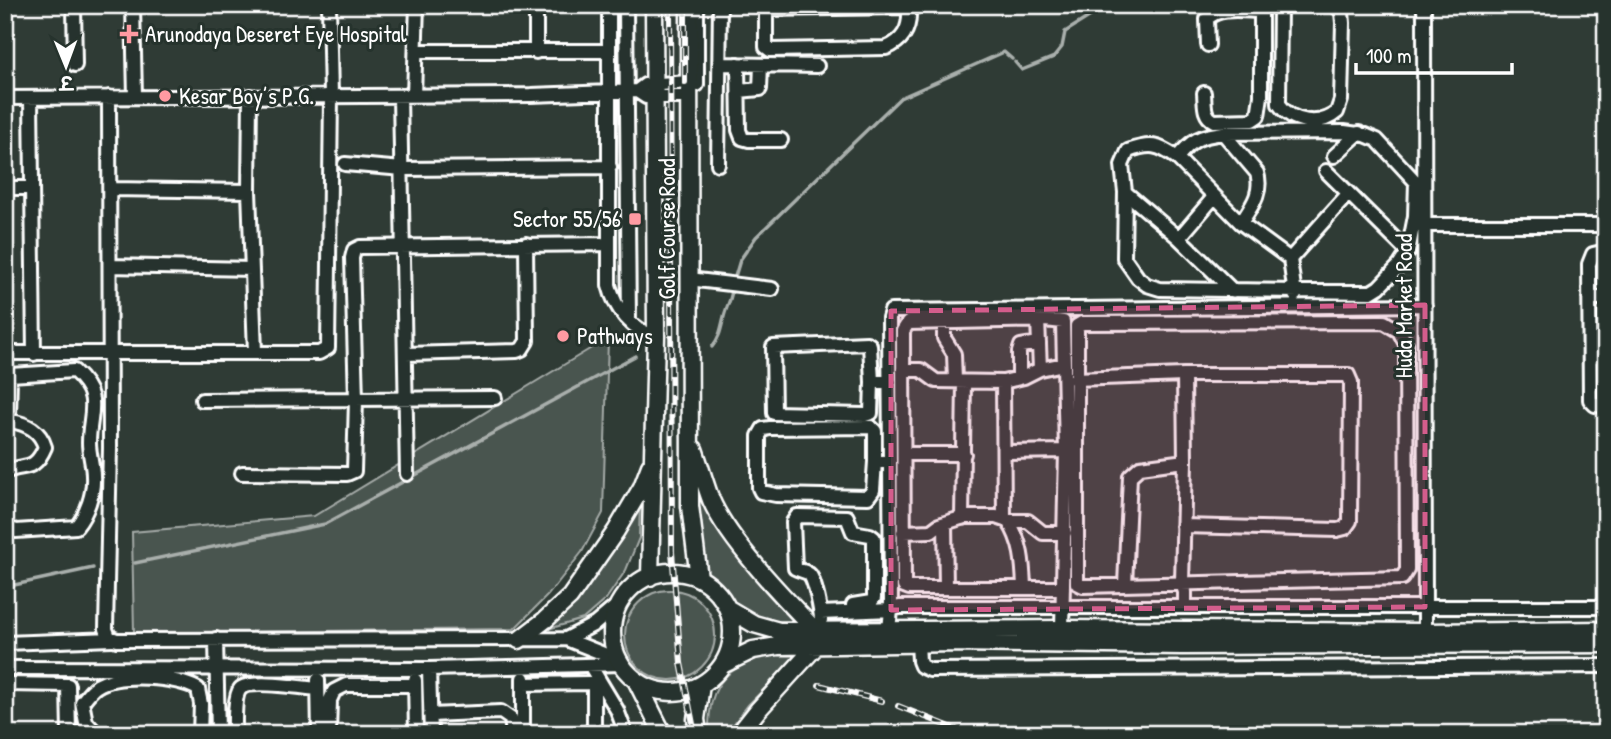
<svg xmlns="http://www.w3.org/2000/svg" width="1611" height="739" font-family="'Patrick Hand','Playpen Sans Deva',sans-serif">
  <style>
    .green { fill: #4a544f; stroke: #a4aaa7; stroke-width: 2 }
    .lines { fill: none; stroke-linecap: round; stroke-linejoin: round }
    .stream { stroke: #a9afac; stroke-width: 3.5 }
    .minor-casing { stroke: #fff; stroke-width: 18 }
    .major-casing { stroke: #fff; stroke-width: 21 }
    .minor { stroke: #26332d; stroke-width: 12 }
    .major { stroke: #26332d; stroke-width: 16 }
    .rail-casing { stroke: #fff; stroke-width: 6 }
    .rail { stroke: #26332d; stroke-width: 3.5; stroke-dasharray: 10; stroke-linecap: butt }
    .marked { fill: #d45d8c; fill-opacity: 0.2; stroke: #d45d8c; stroke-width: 5; stroke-dasharray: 14 9; stroke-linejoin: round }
    .poi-dot { fill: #ff9aa2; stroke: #26332d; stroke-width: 2.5 }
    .labels { text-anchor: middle; stroke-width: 6; stroke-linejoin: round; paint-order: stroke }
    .poi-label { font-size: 23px; fill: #fff; stroke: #26332d; text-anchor: start }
    .street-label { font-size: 23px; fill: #fff; stroke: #26332d }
  </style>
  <rect width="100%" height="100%" fill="#2f3b35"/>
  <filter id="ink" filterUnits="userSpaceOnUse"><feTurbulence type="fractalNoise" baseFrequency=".0143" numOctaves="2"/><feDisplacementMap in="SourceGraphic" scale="14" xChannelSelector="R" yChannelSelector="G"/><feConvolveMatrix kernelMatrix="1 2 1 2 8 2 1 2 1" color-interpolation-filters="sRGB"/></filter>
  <g filter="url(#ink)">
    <path class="green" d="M608 338 603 513 582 552 548 595 514 629 134 633 132 532 314 516Z
      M694 486 741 557 796 621H773L750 617 734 605 703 567Z
      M640 503 639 538 626 570 606 599 583 619 545 630Z
      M625 635a45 45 0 1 1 90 0a45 45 0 1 1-90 0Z
      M777 652 800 653 748 705 726 734H709C708 678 728 668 777 652Z"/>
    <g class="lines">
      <path class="stream" d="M1015 62 1022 70 1054 57 1062 47 1065 32 1108 5
        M734 280 740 260 756 237 900 98 1004 52 1012 59
        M712 347C722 335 721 324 726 310 729 301 732 297 732 288
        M135 563 325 524 635 356
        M5 587 93 568"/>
      <g class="minor-casing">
        <path id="minor" d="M74 5 75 65
          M133 5 135 97
          M536 5V52
          M609 5V285C615 309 632 331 656 336
          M626 5 629 321
          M766 5V9L904 7 909 11C910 29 903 41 886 48L770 50 766 47V9
          M1280 5 1279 104C1292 123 1320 127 1337 112L1341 100 1343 23 1342 12 1335 5
          M1424 5 1425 638
          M1208 45 1207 19C1219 6 1244 11 1261 11
          M416 51H608
          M720 64 817 66
          M738 64 739 130 742 138 749 140H781
          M697 85V5
          M637 91 645 85 689 82
          M739 91 760 89 761 65
          M1204 93C1205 104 1203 116 1214 121L1252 120 1258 116 1261 96V5
          M414 95 417 5
          M250 96 249 191 255 352
          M400 96 407 474
          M109 97 110 448 106 629 109 637 117 640 566 639 595 624 621 602
          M5 98 531 95 637 91 646 97H690
          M31 98 34 354
          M1223 133 1344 132 1365 135 1377 140 1416 182 1415 216 1408 252 1399 266 1379 287 1371 292 1160 289 1147 285 1138 278 1124 258 1125 192 1122 165 1128 151C1150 143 1158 144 1177 158 1192 139 1200 136 1223 133Z
          M1223 133 1257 173C1263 193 1251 207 1241 223
          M1334 156 1359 133
          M1177 158 1241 223 1290 259 1295 295
          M345 164 403 169 610 167
          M718 164 720 5
          M1326 171 1408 252
          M5 188H32
          M110 189 249 191
          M1125 192 1179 238 1233 291
          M1426 225H1606
          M1179 238 1214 197
          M1606 251 1593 254 1589 264 1590 400 1595 405 1606 406
          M1290 259 1348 194
          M110 266 252 269
          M689 279 772 289
          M1589 298H1606
          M1038 320 1040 369
          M944 322V338L954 354 955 381
          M1384 322 1399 331 1406 344 1407 570 1402 578 1083 586 1077 583V326L1082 323Z
          M5 353H319L328 348 331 96 329 5
          M406 354 517 351 522 349 527 341 526 244
          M1590 356 1606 357
          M905 370H921L936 381 1003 382 1024 377 1040 369 1064 364
          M1184 375 1185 461 1182 583 1185 592V607
          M1019 378V352L1021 346 1039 343
          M1075 379 1184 375H1348L1351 382 1350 521 1345 528 1337 530 1183 526
          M872 382 870 345 867 343 773 347 774 413 865 415 871 413 872 382H890
          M1003 382 1004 519
          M202 400 495 398
          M1005 452 1066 451
          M905 454H964
          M875 462V431L871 427 770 428 763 429 759 436V488L761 492 776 495 868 497 873 490 875 462H889
          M5 472C25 463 34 473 45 447 40 430 27 424 11 421L9 417 10 375 74 371C103 398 89 411 89 443 89 454 93 465 93 476 94 493 87 514 76 527L16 531 5 527V524
          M242 473 347 474 354 471 356 400 352 258 354 250 360 247 608 244
          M962 518 964 382
          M1008 521C1022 542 1023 563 1024 587
          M945 523 946 587
          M903 532 931 531 939 525 964 517H996L1008 521H1028L1043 533H1065
          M1125 585 1130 476 1140 467 1185 461
          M821 613 891 610 889 318 891 311 1425 305
          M821 620C821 611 815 582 810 575 807 571 800 571 795 568L793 522 797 516 847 517 853 532 870 535 874 538V598L871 602 853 605
          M1062 629 1066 451 1063 322 1045 320 908 323 903 331 904 586 909 588H1063
          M889 630 891 610 899 607H1606
          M216 639 218 734
          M566 639 619 660
          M5 643 112 639
          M918 643 919 661 921 666 930 670 1606 666
          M590 665 617 710 626 734
          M5 668 429 669 622 664
          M429 669 431 734
          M318 680 319 734
          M415 680 416 734
          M5 684 68 685 69 734
          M523 684 589 683 594 685V727L587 734
          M430 715 501 712 511 719 513 734
          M97 734 86 722 82 702C86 697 91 690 97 686 120 672 176 677 198 689L201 704 200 734
          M235 734C235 725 234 696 240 689 249 679 304 688 318 689
          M329 734 330 700 334 691 346 685H415
          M523 734V678"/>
      </g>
      <g class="major-casing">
        <path id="major" d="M689 5 690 506 699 578
          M694 449C700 466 705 484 711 500 728 540 785 599 816 631
          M612 632a60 60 0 1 1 120 0a60 60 0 1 1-120 0Z
          M650 577 656 336 654 5
          M727 608 754 624 779 631 1062 629 1425 632 1606 630
          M519 640 545 620 570 597 616 531 642 487 650 466
          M724 664 753 650 778 646 955 643 1182 646 1606 644
          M636 680 663 734
          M698 734 696 719 701 685
          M739 734 758 710 817 645"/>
      </g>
      <use href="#minor" class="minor"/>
      <use href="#major" class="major"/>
      <g class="rail-casing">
        <path id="rail" d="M670 5 672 552 681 663 695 734
          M685 5V82
          M819 685 882 701
          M898 706 968 734"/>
      </g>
      <use href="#rail" class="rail"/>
    </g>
  </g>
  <path class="marked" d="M1425 305V607L891 610V311Z"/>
  <g class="poi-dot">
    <path d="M125.5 23.5h7v7h7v7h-7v7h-7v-7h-7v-7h7z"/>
    <circle cx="165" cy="96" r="7"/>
    <rect x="628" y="212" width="14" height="14" rx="3.5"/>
    <circle cx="563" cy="336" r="7"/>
  </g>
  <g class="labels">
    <g class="poi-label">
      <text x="145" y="42">Arunodaya Deseret Eye Hospital</text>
      <text x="179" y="104">Kesar Boy’s P.G.</text>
      <text x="621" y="227" text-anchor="end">Sector 55/56</text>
      <text x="577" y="344">Pathways</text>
    </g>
    <g class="street-label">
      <text transform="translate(667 229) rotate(-90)" y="8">Golf Course Road</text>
      <text transform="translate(1404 306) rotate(-90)" y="8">Huda Market Road</text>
    </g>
  </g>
  <rect width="1611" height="739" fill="none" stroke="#26332d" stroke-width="28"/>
  <rect x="14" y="14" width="1583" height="711" fill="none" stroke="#fff" stroke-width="2.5" filter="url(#ink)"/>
  <g transform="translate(66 66) rotate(179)" stroke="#26332d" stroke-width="5" paint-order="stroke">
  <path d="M0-5L12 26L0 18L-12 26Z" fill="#ffffff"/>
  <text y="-10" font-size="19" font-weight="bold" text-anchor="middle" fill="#ffffff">उ</text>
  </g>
  <path d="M1356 63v10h156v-10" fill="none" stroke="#ffffff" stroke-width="3.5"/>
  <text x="1366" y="63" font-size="21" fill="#ffffff" stroke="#26332d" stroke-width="5" paint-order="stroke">100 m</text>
</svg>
